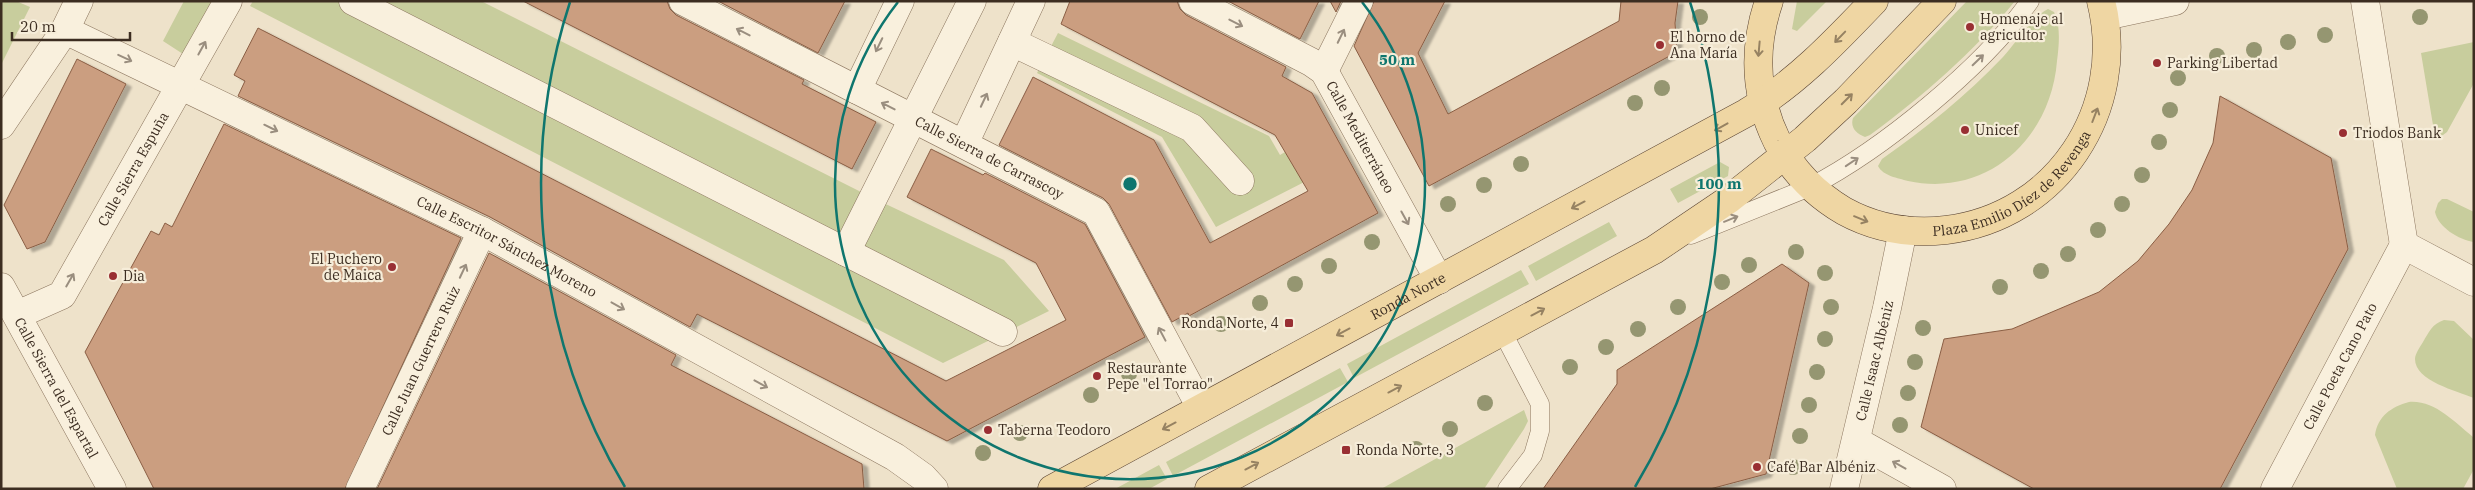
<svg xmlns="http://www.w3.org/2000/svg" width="2475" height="490" font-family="'IBM Plex Serif',serif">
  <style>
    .green { fill: #c8cd9d }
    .building { fill: #cb9e80; stroke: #8a5e44; filter: url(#shadow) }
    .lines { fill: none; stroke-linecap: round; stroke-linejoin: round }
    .lane-casing { stroke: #8b755e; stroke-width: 19 }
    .street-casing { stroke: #8b755e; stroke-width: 29 }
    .primary-casing { stroke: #594332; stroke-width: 29 }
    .lane { stroke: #f9f0dd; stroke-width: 18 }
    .street { stroke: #f9f0dd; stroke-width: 28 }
    .primary { stroke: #efd6a3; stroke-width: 28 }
    .tree { fill: #959671 }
    .oneway { stroke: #9a8e7f }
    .oneway2 { stroke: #968262 }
    .ring { fill: none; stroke: #0f766e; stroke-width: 2.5 }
    .poi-dot { fill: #992f33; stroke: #f6edd9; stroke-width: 2 }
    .labels { text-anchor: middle; stroke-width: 4.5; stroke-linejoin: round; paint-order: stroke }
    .poi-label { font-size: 14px; fill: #3c2d21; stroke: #f6edd9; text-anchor: start }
    .street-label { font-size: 14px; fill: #3c2d21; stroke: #f6edd9 }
    .centre { fill: #0f766e; stroke: #f6edd9; stroke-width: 2.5 }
    .ring-label { font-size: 15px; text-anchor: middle; font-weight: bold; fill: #0f766e; stroke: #f6edd9; stroke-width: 4.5; stroke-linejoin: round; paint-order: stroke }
  </style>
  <defs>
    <filter id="shadow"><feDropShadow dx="5.5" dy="3" stdDeviation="1" flood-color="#0004"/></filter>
  </defs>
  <rect width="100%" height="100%" fill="#eee2ca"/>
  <path class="green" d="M1 1H16L30 7 1 65Z
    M184 1H212L183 54 163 41Z
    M253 1H481L873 198 1004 260 1049 311 943 363 250 6Z
    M1797 1H1827L1797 31 1792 29Z
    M1967 1H2015C1974 52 1923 96 1870 135L1865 137C1856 134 1850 127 1853 118Z
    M2048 9 2054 12C2061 26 2059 46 2057 61 2051 138 1988 198 1908 181 1898 178 1883 176 1878 166L1882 159C1925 129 1967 95 2003 57 2015 44 2033 16 2048 9Z
    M1058 33 1269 136 1280 155 1302 142 1320 174 1216 227 1162 137 1037 73Z
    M2474 42V83L2447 132 2439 138 2435 137 2421 53Z
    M1720 162 1729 167 1728 176 1678 203 1670 189Z
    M2442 199H2447L2474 212V242C2459 240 2438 227 2435 212L2438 203Z
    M1609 222 1617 236 1536 281 1528 266Z
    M1521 270 1529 284 1354 378 1347 364Z
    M2444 320 2454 321 2474 340V398C2457 391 2415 381 2415 359 2415 354 2420 347 2423 342 2429 332 2432 324 2444 320Z
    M1340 368 1348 382 1173 476 1166 462Z
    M2409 402C2435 400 2454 422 2473 437L2474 469 2463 489H2397L2375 435C2378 416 2391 407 2409 402Z
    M1524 410 1528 421 1524 429 1484 489H1381Z
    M1159 465 1167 479 1149 489H1115Z"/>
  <path class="building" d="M523 1H667L670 9 676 15 804 80 802 84 876 122 852 169Z
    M718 1H845L818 53Z
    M1070 1H1177L1180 9 1186 15 1286 67 1282 76 1312 93 1378 213 1189 316 1188 313 1172 322 1109 204 1103 198 999 145 1033 77 1154 140 1210 243 1308 191 1275 135 1061 24Z
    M1228 1H1319L1300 39Z
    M1330 1H1341L1336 12Z
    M1374 1H1445L1418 53 1448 114 1619 21 1621 1H1678L1675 23 1677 52 1429 186 1354 46Z
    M258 28 946 381 1066 320 1036 263 907 197 931 149 983 175 985 173 1085 224 1145 337 947 441 697 314 690 327 490 217 238 96 245 81 234 75Z
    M77 59 126 84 45 242 27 249 4 205Z
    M2220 96 2331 158 2348 249 2220 489H2034L1921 427 1944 339 2012 329 2099 292 2138 261 2169 224 2192 190 2213 143Z
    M224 124 461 238 345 489H154L85 352 151 231 159 235 165 223 172 227Z
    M489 253 676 355 671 365 862 464 864 489H377Z
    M1782 264 1809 283 1766 474 1710 489H1543L1617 384V370Z"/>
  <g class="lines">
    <g class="lane-casing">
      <path id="lane" d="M1691 235 1810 187C1883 149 1982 68 2030 1
        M1502 331 1540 404V431L1533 455 1507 489"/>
    </g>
    <g class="street-casing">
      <g id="street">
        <path d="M353 1 1003 332"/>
        <path id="s1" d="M683 1 1096 212 1201 408"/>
        <path id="s2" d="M1193 1 1311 62 1324 71 1439 280"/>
        <path d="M2365 1 2404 245"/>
        <path d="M2105 16 2175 1"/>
        <path id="s3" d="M65 30 482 231 895 457 923 477 934 489"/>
        <path d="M1012 42 1192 128 1240 181"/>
        <path d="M1324 71 1359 1"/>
        <path d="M857 90 900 1"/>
        <path d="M1 125 65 30 79 1"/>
        <path d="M964 144 1031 1"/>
        <path d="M2404 245 2474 282"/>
        <path d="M846 252 972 1"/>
        <path id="s4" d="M1 287 112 489"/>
        <path id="s5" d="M17 315 62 295 228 1"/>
        <path d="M1856 441 1942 489"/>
        <path id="s6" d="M360 489 482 231"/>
        <path id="s7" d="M1844 489 1887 308 1903 230"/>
        <path id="s8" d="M2275 489 2404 245"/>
      </g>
    </g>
    <g class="primary-casing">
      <g id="primary">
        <path id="s9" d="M1769 1C1753 48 1755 96 1777 141 1792 170 1815 194 1844 211 1875 228 1911 234 1946 230 2057 217 2128 109 2101 1"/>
        <path id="s10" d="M1052 489 1746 113C1796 83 1834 43 1874 1"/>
        <path d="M1209 489 1654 250 1728 200 1805 139 1846 101 1942 1"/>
      </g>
    </g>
    <use href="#lane" class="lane"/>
    <use href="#street" class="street"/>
    <use href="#primary" class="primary"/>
  </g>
  <g class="tree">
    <circle cx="1700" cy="17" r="8"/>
    <circle cx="2420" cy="17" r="8"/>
    <circle cx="2325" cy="35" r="8"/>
    <circle cx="2288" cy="42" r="8"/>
    <circle cx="2254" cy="50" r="8"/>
    <circle cx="2217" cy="56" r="8"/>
    <circle cx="2178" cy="78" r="8"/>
    <circle cx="1662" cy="88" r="8"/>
    <circle cx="1635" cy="103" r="8"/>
    <circle cx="2170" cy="110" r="8"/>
    <circle cx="2159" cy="142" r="8"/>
    <circle cx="1521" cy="164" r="8"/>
    <circle cx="2142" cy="175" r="8"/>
    <circle cx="1484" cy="185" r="8"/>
    <circle cx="1448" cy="204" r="8"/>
    <circle cx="2122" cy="204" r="8"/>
    <circle cx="2098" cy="230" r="8"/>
    <circle cx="1372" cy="242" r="8"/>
    <circle cx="1796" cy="252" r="8"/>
    <circle cx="2068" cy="254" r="8"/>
    <circle cx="1749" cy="265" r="8"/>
    <circle cx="1329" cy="266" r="8"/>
    <circle cx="2041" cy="271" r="8"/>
    <circle cx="1825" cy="273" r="8"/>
    <circle cx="1722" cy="282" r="8"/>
    <circle cx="1295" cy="284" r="8"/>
    <circle cx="2000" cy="287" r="8"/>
    <circle cx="1260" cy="303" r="8"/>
    <circle cx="1678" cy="307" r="8"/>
    <circle cx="1831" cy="307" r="8"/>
    <circle cx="1221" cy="324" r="8"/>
    <circle cx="1923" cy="328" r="8"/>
    <circle cx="1638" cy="329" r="8"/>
    <circle cx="1825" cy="339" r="8"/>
    <circle cx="1606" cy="347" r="8"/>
    <circle cx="1915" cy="362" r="8"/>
    <circle cx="1570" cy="367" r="8"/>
    <circle cx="1817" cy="372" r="8"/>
    <circle cx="1129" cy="374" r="8"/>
    <circle cx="1908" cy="393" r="8"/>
    <circle cx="1091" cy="395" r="8"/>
    <circle cx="1485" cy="403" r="8"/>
    <circle cx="1809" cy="405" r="8"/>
    <circle cx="1900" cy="425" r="8"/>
    <circle cx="1450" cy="429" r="8"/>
    <circle cx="1020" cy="433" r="8"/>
    <circle cx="1800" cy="436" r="8"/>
    <circle cx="1416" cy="449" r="8"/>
    <circle cx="983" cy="453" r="8"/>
    <circle cx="1793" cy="467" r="8"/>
  </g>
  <defs><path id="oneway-shaft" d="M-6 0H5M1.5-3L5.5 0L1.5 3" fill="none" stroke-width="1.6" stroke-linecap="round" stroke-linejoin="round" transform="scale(1.25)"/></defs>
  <g class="oneway">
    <use href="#oneway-shaft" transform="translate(1236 23) rotate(27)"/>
    <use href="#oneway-shaft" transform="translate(743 32) rotate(-153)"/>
    <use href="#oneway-shaft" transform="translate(1341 36) rotate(-64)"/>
    <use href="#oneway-shaft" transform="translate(879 45) rotate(116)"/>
    <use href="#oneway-shaft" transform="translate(202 48) rotate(-61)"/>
    <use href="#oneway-shaft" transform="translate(125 58) rotate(25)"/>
    <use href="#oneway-shaft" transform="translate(1978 60) rotate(-44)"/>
    <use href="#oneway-shaft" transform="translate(984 100) rotate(-65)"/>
    <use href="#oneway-shaft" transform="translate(888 106) rotate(-153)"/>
    <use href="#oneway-shaft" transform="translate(271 128) rotate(26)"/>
    <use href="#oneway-shaft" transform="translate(1852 162) rotate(-34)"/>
    <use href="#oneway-shaft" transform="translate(1405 218) rotate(61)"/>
    <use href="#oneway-shaft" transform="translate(1731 219) rotate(-22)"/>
    <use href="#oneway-shaft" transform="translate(463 271) rotate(-65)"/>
    <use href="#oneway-shaft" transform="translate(70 280) rotate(-60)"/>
    <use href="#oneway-shaft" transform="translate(618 306) rotate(29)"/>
    <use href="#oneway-shaft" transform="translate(1162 334) rotate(-118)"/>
    <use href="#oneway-shaft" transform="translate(761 384) rotate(29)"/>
    <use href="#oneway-shaft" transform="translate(1899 465) rotate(-151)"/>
  </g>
  <g class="oneway2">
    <use href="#oneway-shaft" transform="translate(1840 37) rotate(134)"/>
    <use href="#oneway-shaft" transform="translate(1759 49) rotate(95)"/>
    <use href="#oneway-shaft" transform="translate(1847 99) rotate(-45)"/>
    <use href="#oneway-shaft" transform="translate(2095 115) rotate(-69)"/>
    <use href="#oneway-shaft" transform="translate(1721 127) rotate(151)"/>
    <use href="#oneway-shaft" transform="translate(1578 205) rotate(152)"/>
    <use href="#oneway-shaft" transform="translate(1861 219) rotate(22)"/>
    <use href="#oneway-shaft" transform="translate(1538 312) rotate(-28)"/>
    <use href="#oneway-shaft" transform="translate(1343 332) rotate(152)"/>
    <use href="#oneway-shaft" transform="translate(1395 389) rotate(-28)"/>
    <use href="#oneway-shaft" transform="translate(1169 426) rotate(152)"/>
    <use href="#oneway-shaft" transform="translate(1252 466) rotate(-28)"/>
  </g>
  <g class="ring">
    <path d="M1362 2A295 295 0 1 1 898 2"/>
    <path d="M625 487A589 589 0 0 1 570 2M1690 2A589 589 0 0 1 1635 487"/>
  </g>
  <g class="poi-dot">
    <circle cx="1970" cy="27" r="5"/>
    <circle cx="1660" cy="45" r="5"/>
    <circle cx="2157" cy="63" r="5"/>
    <circle cx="1965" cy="130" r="5"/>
    <circle cx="2343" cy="133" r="5"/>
    <circle cx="392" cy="267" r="5"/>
    <circle cx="113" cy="276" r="5"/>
    <rect x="1284" y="318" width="10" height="10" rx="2.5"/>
    <circle cx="1097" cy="376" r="5"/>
    <circle cx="988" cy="430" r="5"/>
    <rect x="1341" y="445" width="10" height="10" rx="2.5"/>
    <circle cx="1757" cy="467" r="5"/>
  </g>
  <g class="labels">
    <g class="poi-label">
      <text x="1980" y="24">Homenaje al<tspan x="1980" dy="16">agricultor</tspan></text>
      <text x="1670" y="42">El horno de<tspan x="1670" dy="16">Ana María</tspan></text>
      <text x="2167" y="68">Parking Libertad</text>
      <text x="1975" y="135">Unicef</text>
      <text x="2353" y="138">Triodos Bank</text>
      <text x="382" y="264" text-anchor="end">El Puchero<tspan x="382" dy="16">de Maica</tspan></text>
      <text x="123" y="281">Dia</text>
      <text x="1279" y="328" text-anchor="end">Ronda Norte, 4</text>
      <text x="1107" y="373">Restaurante<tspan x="1107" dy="16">Pepe "el Torrao"</tspan></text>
      <text x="998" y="435">Taberna Teodoro</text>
      <text x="1356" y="455">Ronda Norte, 3</text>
      <text x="1767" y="472">Café Bar Albéniz</text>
    </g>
    <g class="street-label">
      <text dy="5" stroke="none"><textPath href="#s2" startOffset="224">Calle Mediterráneo</textPath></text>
      <text dy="5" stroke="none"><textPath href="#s1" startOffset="344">Calle Sierra de Carrascoy</textPath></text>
      <text dy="5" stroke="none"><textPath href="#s5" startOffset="194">Calle Sierra Espuña</textPath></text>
      <text dy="5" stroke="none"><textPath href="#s9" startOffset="430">Plaza Emilio Díez de Revenga</textPath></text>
      <text dy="5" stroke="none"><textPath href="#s3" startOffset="492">Calle Escritor Sánchez Moreno</textPath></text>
      <text dy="5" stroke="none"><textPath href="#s10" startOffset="405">Ronda Norte</textPath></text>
      <text dy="5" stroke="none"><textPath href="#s6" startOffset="142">Calle Juan Guerrero Ruiz</textPath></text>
      <text dy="5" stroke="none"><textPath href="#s7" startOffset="132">Calle Isaac Albéniz</textPath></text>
      <text dy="5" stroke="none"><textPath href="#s8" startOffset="139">Calle Poeta Cano Pato</textPath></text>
      <text dy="5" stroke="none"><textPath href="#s4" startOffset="115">Calle Sierra del Espartal</textPath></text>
    </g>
  </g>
  <circle cx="1130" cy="184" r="8" class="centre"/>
  <g class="ring-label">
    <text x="1397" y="65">50 m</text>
    <text x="1719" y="189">100 m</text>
  </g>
  <rect width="2475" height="490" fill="none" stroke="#3c2d21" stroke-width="5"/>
  <path d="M12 32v8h118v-8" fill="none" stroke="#3c2d21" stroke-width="2.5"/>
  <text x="20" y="32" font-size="15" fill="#3c2d21" stroke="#f6edd9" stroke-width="4" paint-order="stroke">20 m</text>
</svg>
